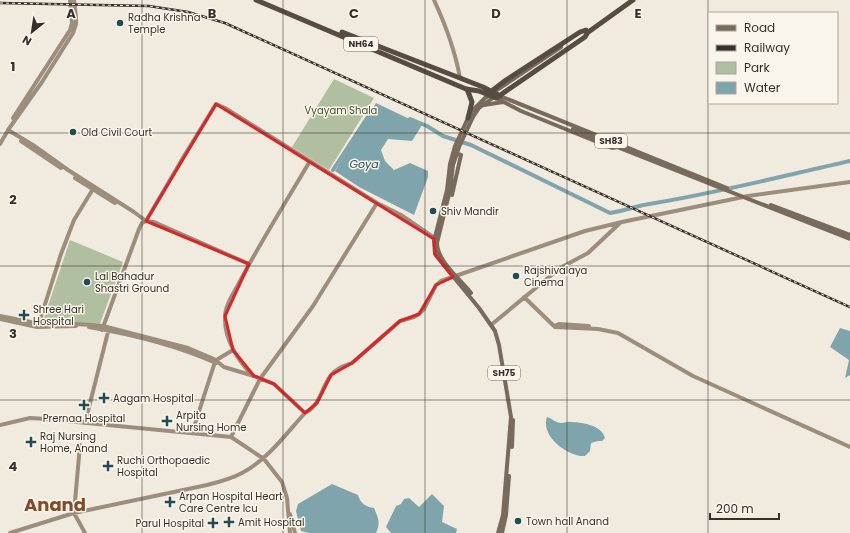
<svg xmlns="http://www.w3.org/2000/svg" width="850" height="533" font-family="Poppins,sans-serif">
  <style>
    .green { fill: #b0bfa0 }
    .water { fill: #80a4ac }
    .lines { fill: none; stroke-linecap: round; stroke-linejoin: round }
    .river { stroke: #80a4ac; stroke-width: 4 }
    .secondary { stroke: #9c8d7d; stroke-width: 4 }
    .primary { stroke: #786a5c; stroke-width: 4 }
    .highway { stroke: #574c42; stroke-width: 5 }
    .rail-casing { stroke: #37302a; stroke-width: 2.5 }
    .rail { stroke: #f9f5eb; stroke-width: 1; stroke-dasharray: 3; stroke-linecap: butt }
    .marked { fill: none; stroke: #d62828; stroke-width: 3; stroke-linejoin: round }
    .grid { fill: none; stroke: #37302a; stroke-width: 1; stroke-opacity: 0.55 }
    .poi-dot { fill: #224b56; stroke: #f9f5eb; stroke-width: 1.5 }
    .labels { text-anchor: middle; stroke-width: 3; stroke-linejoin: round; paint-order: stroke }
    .shield { fill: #f9f5eb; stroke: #716b64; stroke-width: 1 }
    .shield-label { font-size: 9px; font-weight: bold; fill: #37302a }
    .poi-label { font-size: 10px; fill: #37302a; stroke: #f9f5eb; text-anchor: start }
    .park-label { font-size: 10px; fill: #41542f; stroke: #f9f5eb }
    .water-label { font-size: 11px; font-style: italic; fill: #224b56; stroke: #f9f5eb }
    .town-label { font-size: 18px; font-weight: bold; fill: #814a29; stroke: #f9f5eb }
    .grid-label { font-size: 13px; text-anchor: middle; font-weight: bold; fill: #37302a; stroke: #f9f5eb; stroke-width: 3; stroke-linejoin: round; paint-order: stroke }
  </style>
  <rect width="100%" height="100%" fill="#f1ebdf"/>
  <path class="green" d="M334 79 374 98 329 170 292 147Z
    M70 240 123 262 99 326 42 324Z"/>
  <path class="water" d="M376 103 422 125 412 141 388 139 381 150 385 161 394 170 410 163 428 171V177L414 215 359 187 335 171Z
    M840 328 850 331V375L845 378 849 360 830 347Z
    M547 417C551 418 556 423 561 423 564 423 567 421 570 422 581 422 602 425 605 438L602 441H598L591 443 590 451 585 456C568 457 540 436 547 417Z
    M332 484 358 495C360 503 366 507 374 508 378 518 381 522 376 533H309L301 531 296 511 298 504Z
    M432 494 444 506 442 522 457 529 456 533H391L386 527 396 506 401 504 404 499 409 498 419 507Z"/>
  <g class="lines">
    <path class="river" d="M410 119 427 126 443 136 471 145 610 213C624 211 636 206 649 204 717 193 783 176 850 161
      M333 170 369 115"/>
    <path class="secondary" d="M434 0C446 26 455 50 460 78
      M13 118 70 30 72 23 70 0
      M8 130 33 145 68 170 134 212 146 221 154 222 249 264
      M8 130 42 82 73 33 76 24V17L74 0
      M21 141 61 168
      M0 144 7 132
      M75 178 115 203
      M524 297 555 327 598 329 618 333 693 376 850 447
      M0 316 31 322 64 323 103 326 188 348 214 359 224 367 254 376 274 384 305 413
      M0 319 37 327 76 326
      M39 323 61 254 74 220 93 189
      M491 325 560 268 588 253 620 223
      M554 326 559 324 589 326
      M89 327C130 334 178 346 216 363
      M102 330 139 229 142 223 146 221 184 156 216 104 225 108 377 203 401 215 436 239
      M253 376C238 361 224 339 225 317 225 305 234 293 239 283 261 241 286 202 310 161
      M85 423 109 328
      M0 425 30 418 46 419 231 437 264 459 282 482 287 498 290 533
      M192 433 214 365 218 359 233 350
      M231 437 260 379 313 306 377 203
      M80 445 74 513 85 533
      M290 514 295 533
      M10 533 74 513 207 485C219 482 231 479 242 473 268 459 285 435 305 413 320 406 321 388 331 375 337 368 344 366 352 363L400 321 414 317 419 314 424 309 436 285 441 281 585 231 622 222 748 196 850 182"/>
    <path class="primary" d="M500 96 727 188
      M496 98 521 111 612 148 617 147 850 239
      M484 105 503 102
      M573 129 598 138
      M452 195 461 155 455 153
      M771 205 850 235
      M471 293C461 280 437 261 437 243L450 190 453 165 459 147 473 117 479 108 494 97
      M512 447 513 420
      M498 533 503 515 511 417 499 345 495 331 479 308 438 258 435 254 434 241 447 190 450 164 455 146 468 118 472 111 485 98 561 47
      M502 533 506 515 509 476"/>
    <path class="highway" d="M256 0 466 89 479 91 496 98 585 37 588 32
      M342 32 483 87 500 96
      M587 33 633 0
      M467 89 472 102 468 118
      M489 93 506 80 580 32 586 30"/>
    <g class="rail-casing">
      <path id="rail" d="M0 3 149 6 188 12 225 23 850 307"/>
    </g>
    <use href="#rail" class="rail"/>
  </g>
  <path class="marked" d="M216 104 434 239 435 254 453 277 436 285 419 314 400 321 352 363 331 375 317 403 305 413 274 384 254 376 233 350 225 316 249 264 146 221Z"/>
  <path class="grid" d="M142 0V533M283 0V533M425 0V533M567 0V533M708 0V533M0 133H850M0 266H850M0 400H850"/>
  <g class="poi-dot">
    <circle cx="120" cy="23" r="4"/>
    <circle cx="73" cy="132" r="4"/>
    <circle cx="433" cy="211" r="4"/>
    <circle cx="516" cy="276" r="4"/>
    <circle cx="87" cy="282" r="4"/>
    <path d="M22 309h4v4h4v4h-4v4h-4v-4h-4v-4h4z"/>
    <path d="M102 392h4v4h4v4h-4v4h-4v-4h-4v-4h4z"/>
    <path d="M82 399h4v4h4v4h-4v4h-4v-4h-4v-4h4z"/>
    <path d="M165 415h4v4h4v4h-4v4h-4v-4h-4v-4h4z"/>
    <path d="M29 436h4v4h4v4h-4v4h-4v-4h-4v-4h4z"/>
    <path d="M106 460h4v4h4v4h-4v4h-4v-4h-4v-4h4z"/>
    <path d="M168 496h4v4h4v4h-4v4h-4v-4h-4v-4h4z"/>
    <circle cx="518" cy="521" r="4"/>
    <path d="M227 516h4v4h4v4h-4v4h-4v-4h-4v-4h4z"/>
    <path d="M211 517h4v4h4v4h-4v4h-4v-4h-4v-4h4z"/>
  </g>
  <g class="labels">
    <g class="shield">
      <rect x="344" y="37" width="34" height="14" rx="3"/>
      <rect x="595" y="134" width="32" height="14" rx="3"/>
      <rect x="488" y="366" width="32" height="14" rx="3"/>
    </g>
    <g class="shield-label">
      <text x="361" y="47">NH64</text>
      <text x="611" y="144">SH83</text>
      <text x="504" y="376">SH75</text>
    </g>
    <g class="poi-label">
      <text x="128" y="21">Radha Krishna<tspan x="128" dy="12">Temple</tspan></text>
      <text x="81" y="136">Old Civil Court</text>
      <text x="441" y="215">Shiv Mandir</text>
      <text x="524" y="274">Rajshivalaya<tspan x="524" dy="12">Cinema</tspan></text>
      <text x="95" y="280">Lal Bahadur<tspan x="95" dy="12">Shastri Ground</tspan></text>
      <text x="33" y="313">Shree Hari<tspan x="33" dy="12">Hospital</tspan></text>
      <text x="113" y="402">Aagam Hospital</text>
      <text x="176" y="419">Arpita<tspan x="176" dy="12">Nursing Home</tspan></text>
      <text x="84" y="422" text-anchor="middle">Prernaa Hospital</text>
      <text x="40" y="440">Raj Nursing<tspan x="40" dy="12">Home, Anand</tspan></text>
      <text x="117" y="464">Ruchi Orthopaedic<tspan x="117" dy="12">Hospital</tspan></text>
      <text x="179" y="500">Arpan Hospital Heart<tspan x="179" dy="12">Care Centre Icu</tspan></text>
      <text x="526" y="525">Town hall Anand</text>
      <text x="238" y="526">Amit Hospital</text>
      <text x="204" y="527" text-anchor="end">Parul Hospital</text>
    </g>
    <g class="park-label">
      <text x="341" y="114">Vyayam Shala</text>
    </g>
    <g class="water-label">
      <text x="364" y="168">Goya</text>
    </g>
    <g class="town-label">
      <text x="55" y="511">Anand</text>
    </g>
  </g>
  <g class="grid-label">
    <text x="71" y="18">A</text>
    <text x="212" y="18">B</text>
    <text x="354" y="18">C</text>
    <text x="496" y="18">D</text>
    <text x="638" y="18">E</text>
    <text x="13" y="71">1</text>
    <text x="13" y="204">2</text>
    <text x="13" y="338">3</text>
    <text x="13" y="471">4</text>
  </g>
  <rect x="708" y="12" width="130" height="92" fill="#f9f5eb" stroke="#aba69e"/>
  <rect x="716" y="25" width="20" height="6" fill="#786a5c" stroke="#aba69e"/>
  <text x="744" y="32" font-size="12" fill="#37302a">Road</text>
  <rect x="716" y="45" width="20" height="6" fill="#37302a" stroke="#aba69e"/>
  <text x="744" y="52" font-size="12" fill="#37302a">Railway</text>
  <rect x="716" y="62" width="20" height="12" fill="#b0bfa0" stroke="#aba69e"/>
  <text x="744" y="72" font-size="12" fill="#37302a">Park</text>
  <rect x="716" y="82" width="20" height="12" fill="#80a4ac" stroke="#aba69e"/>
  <text x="744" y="92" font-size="12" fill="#37302a">Water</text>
  <g transform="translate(32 32) rotate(210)" stroke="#f9f5eb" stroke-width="3" paint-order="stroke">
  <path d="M0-3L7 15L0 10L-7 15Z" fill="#37302a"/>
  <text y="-6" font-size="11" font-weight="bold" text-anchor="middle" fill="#37302a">N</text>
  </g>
  <path d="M710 513v6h69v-6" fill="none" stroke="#37302a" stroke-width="2"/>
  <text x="716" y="513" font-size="12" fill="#37302a" stroke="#f9f5eb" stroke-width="3" paint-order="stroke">200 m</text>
</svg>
